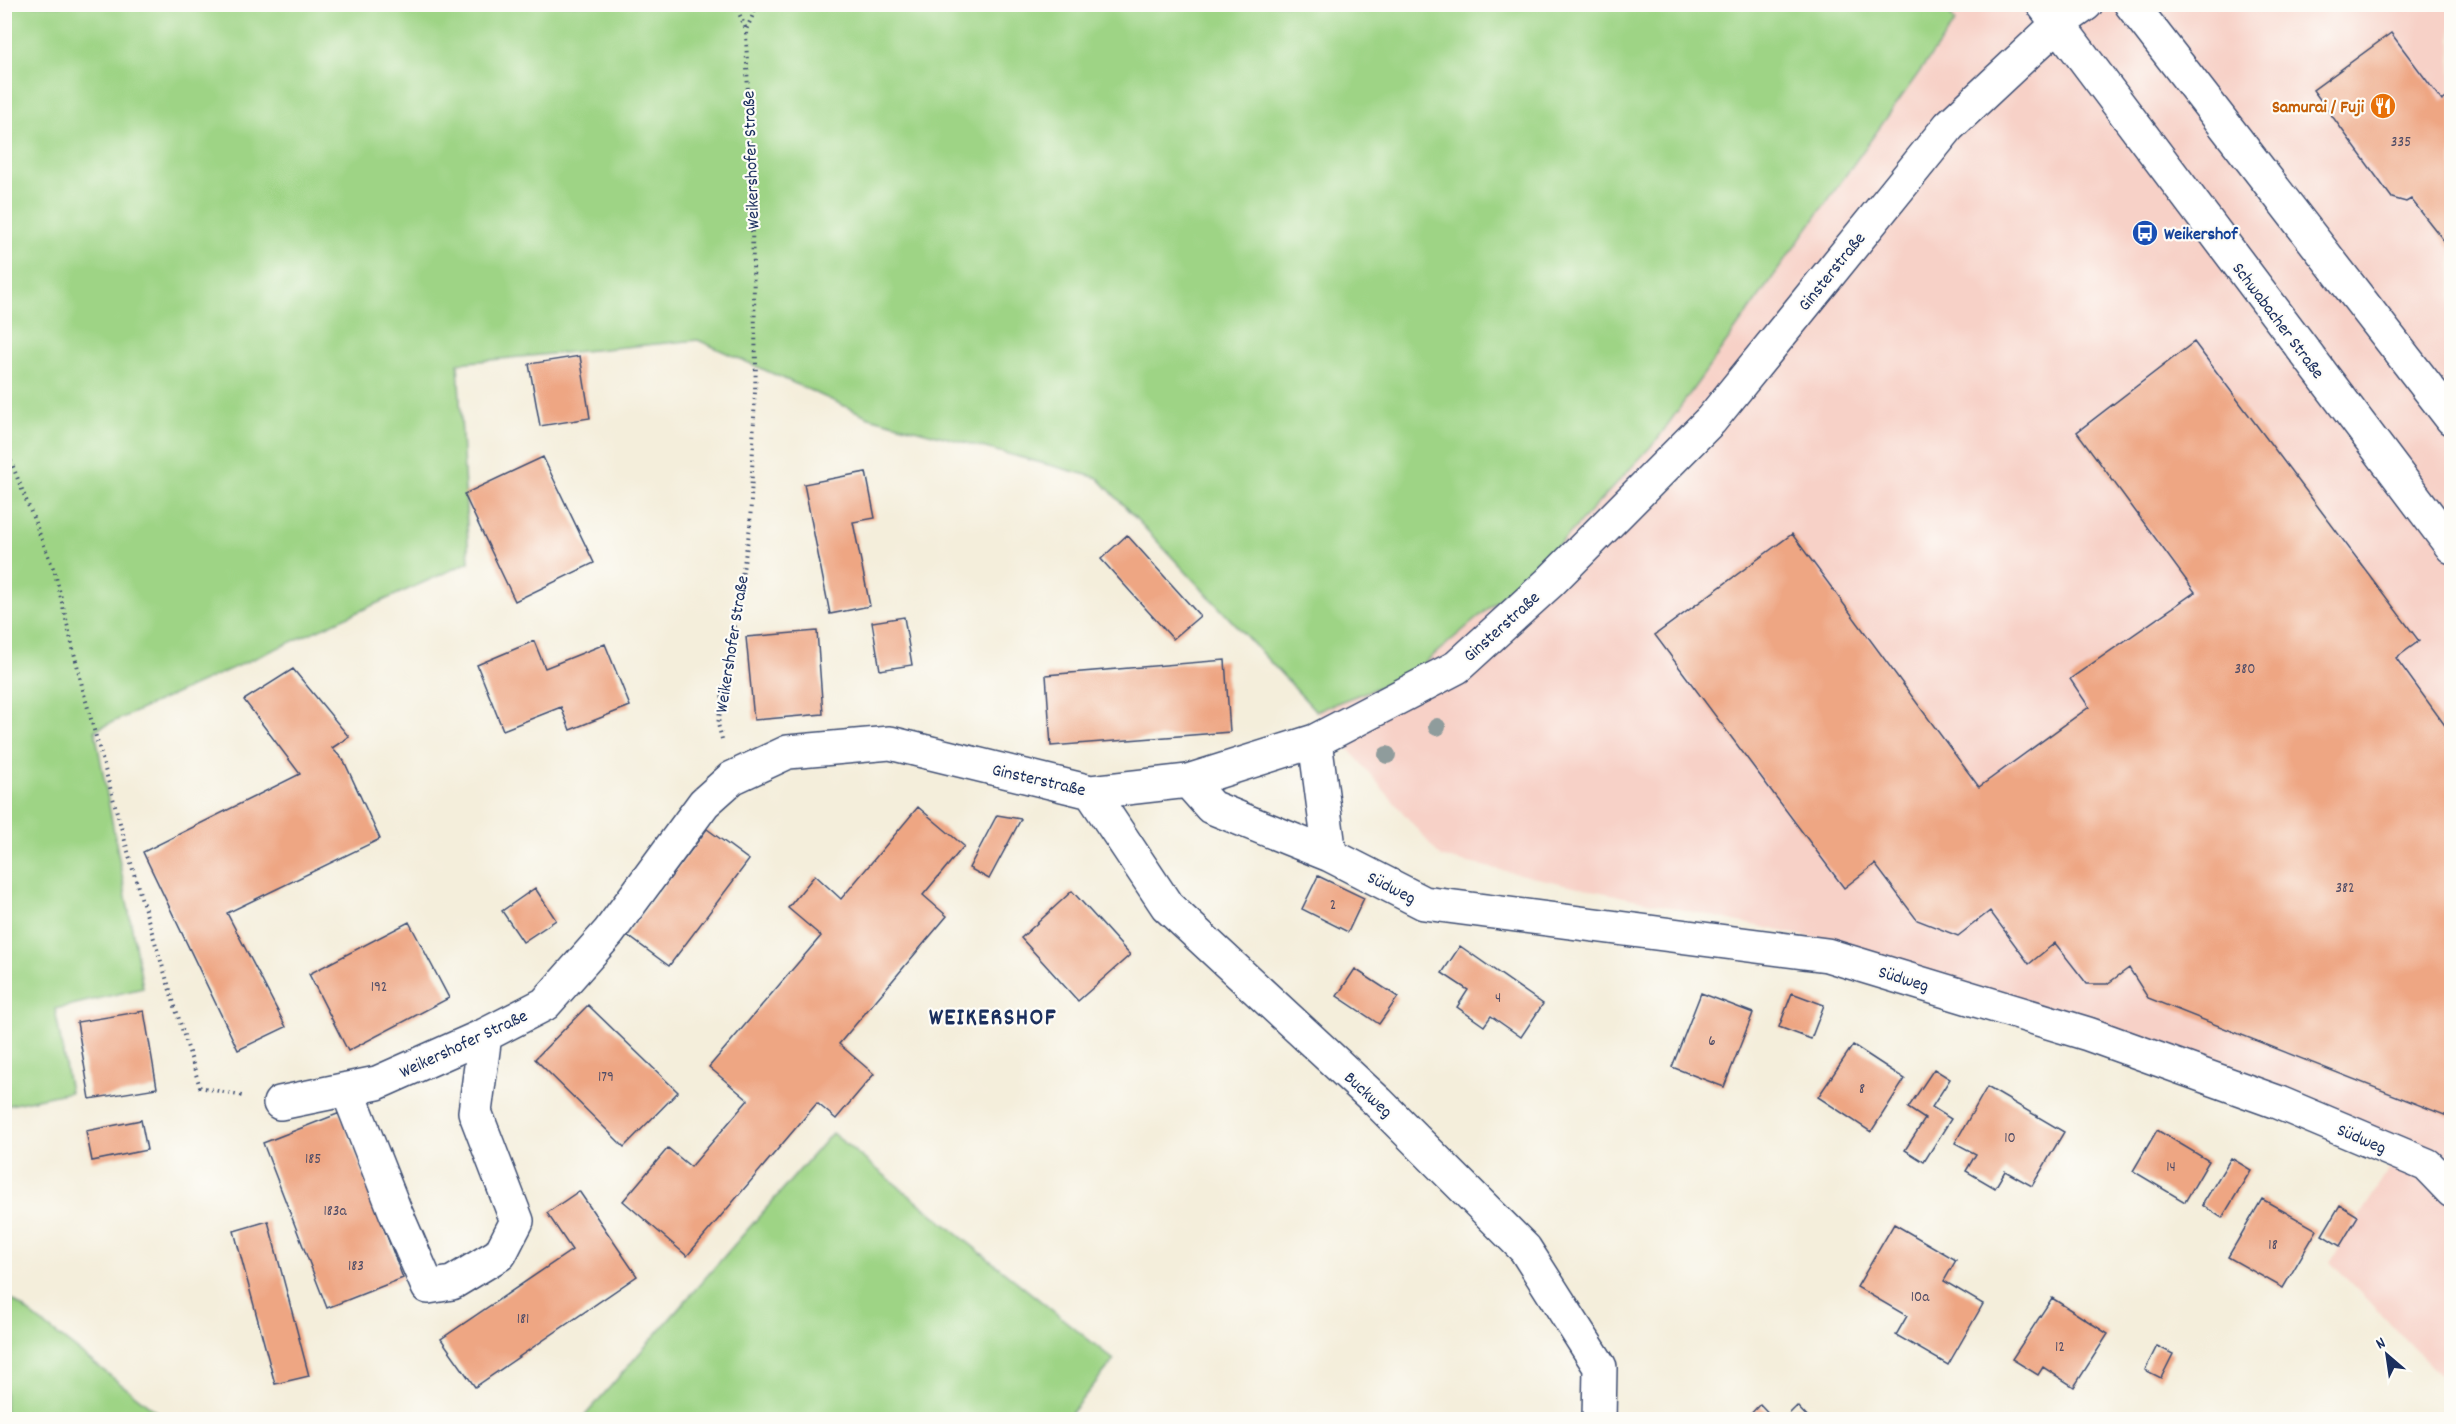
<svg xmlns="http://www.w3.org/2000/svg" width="2456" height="1424" font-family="Dekko,sans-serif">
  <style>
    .built { fill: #f7d1c7 }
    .green { fill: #9ed485; stroke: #5c8272; stroke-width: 1.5 }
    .building { fill: #eea683 }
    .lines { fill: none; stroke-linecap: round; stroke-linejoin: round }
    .minor-casing { stroke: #3c4c71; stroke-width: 36 }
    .major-casing { stroke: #3c4c71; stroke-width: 36 }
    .path { stroke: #3c4c71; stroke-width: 4; stroke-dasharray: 1.5 4.5; stroke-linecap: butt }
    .minor { stroke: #fff; stroke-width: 33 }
    .major { stroke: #fff; stroke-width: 33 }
    .tree { fill: #8f9c9c }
    .labels { text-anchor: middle; stroke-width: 4.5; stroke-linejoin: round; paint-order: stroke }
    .number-label { font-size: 15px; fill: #504d67 }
    .food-label { font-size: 18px; font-weight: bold; fill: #c56008; stroke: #fdfcf7; text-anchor: end }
    .street-label { font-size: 18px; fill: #1b2f5e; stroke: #fdfcf7 }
    .transit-label { font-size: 18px; font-weight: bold; fill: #164399; stroke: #fdfcf7; text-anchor: start }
    .district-label { font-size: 24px; font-weight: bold; letter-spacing: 1.5px; fill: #1b2f5e; stroke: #fdfcf7 }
  </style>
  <rect width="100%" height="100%" fill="#fdfcf7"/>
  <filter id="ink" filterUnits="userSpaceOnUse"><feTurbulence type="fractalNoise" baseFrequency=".0167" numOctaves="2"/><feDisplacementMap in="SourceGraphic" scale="12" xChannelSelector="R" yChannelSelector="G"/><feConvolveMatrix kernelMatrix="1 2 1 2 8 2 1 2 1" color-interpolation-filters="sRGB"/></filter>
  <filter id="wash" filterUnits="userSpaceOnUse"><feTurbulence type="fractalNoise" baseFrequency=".008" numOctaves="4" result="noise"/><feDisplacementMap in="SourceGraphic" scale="24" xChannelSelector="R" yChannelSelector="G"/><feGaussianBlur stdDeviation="1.35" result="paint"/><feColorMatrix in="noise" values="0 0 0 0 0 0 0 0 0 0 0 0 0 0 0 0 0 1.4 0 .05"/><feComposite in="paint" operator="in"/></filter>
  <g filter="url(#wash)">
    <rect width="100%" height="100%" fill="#f4eedb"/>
    <path class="built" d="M1944 5H2451V1386L2330 1262 2408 1140 1840 944 1441 857 1316 711 1410 675 1543 562 1656 441 1955 23Z"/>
    <path class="green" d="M1944 4 1955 22 1656 441 1543 562 1410 675 1316 711 1098 478 869 417 698 340 458 363 469 562 95 730 143 988 55 1009 70 1092 5 1106 4 5Z
      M832 1133 1114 1360 1066 1419H582Z
      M4 1294H5L166 1419H5Z"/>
    <g id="blocks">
      <path class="building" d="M2391 33 2442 101 2452 94V251L2411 199 2406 202 2392 198 2313 90Z
        M2194 342 2419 641 2396 658 2452 735V1118L2148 998 2129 968 2107 984H2087L2055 943 2029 964 1990 911 1958 936 1917 920 1875 864 1844 888 1655 635 1792 534 1979 787 2089 707 2070 679 2195 592 2077 432Z
        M580 356 590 418 540 426 529 364Z
        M543 457 594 563 515 601 464 494Z
        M866 472 875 518 853 522 870 606 830 614 804 484Z
        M1127 535 1200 616 1173 639 1101 559Z
        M904 617 912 665 880 670 872 622Z
        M817 631 823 714 754 720 746 637Z
        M534 641 545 668 605 644 630 706 570 730 561 707 503 730 477 665Z
        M1225 660 1230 732 1051 746 1046 675Z
        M293 669 349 737 332 748 344 761 380 839 227 913 286 1027 238 1050 143 852 300 774 244 700Z
        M918 807 964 846 923 895 947 916 839 1044 874 1074 836 1119 817 1103 687 1256 623 1201 668 1148 691 1167 748 1100 709 1067 821 936 788 908 815 875 841 899Z
        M997 815 1021 819 989 879 969 868Z
        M707 829 749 860 669 966 627 935Z
        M1318 876 1364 898 1348 932 1302 909Z
        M535 888 556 920 523 942 502 911Z
        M1072 891 1130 955 1078 1001 1021 938Z
        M409 922 449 998 348 1051 309 974Z
        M1460 946 1543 1004 1521 1037 1491 1016 1484 1026 1457 1007 1468 990 1442 973Z
        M1355 969 1398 997 1379 1024 1337 996Z
        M1701 993 1753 1013 1724 1087 1672 1067Z
        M1792 993 1824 1005 1811 1039 1779 1027Z
        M588 1005 678 1092 624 1147 535 1059Z
        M144 1011 157 1088 90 1099 77 1022Z
        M1853 1045 1905 1079 1871 1132 1818 1097Z
        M1934 1069 1950 1079 1932 1107 1951 1119 1924 1162 1905 1150 1925 1119 1908 1108Z
        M1987 1087 2064 1132 2032 1186 2005 1171 1995 1188 1966 1171 1976 1154 1955 1143Z
        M340 1113 403 1278 327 1308 263 1143Z
        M141 1120 147 1150 92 1161 86 1131Z
        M2157 1130 2209 1161 2185 1202 2133 1171Z
        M2231 1158 2251 1170 2222 1218 2202 1205Z
        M579 1191 637 1276 475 1387 441 1339 572 1250 547 1213Z
        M2262 1199 2317 1230 2283 1288 2228 1257Z
        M2340 1205 2358 1216 2340 1246 2322 1235Z
        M268 1221 309 1376 275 1384 234 1231Z
        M1894 1224 1956 1260 1944 1281 1983 1304 1948 1365 1896 1335 1907 1316 1857 1287Z
        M2052 1298 2108 1334 2074 1387 2043 1367 2038 1375 2012 1359Z
        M2157 1346 2173 1354 2161 1378 2145 1370Z
        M1760 1404 1775 1420H1745Z
        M1797 1406 1810 1420H1783Z"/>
    </g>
  </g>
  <g filter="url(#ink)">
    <use href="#blocks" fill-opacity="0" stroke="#3c4c71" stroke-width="1.5"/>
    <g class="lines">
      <g class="minor-casing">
        <path id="minor" d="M1315 741 1330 855
          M1188 781 1211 807 1330 855 1424 903 1827 955 2088 1034 2277 1102 2427 1165 2452 1191
          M1091 792 1167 906 1378 1102 1525 1249 1600 1367 1599 1420
          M347 1089 395 1211 428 1287 452 1283 500 1254 517 1221 475 1112 485 1035
          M280 1103 377 1083 485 1035 545 1004 609 932 704 803 732 778 788 752 890 743 1091 792 1188 781 1315 741 1457 667 1549 583 1711 420 1949 126 2058 24 2086 4"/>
      </g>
      <g class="major-casing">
        <path id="major" d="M2043 4 2452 547
          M2131 4 2452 419"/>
      </g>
      <path class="path" d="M735 4 746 29
        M4 444 55 573 84 694 137 884 200 1087 242 1096
        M722 739 718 724 750 527 756 364 746 30 758 4"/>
      <use href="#minor" class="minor"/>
      <use href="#major" class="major"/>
    </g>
    <g class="tree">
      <circle cx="1437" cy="727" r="9"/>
      <circle cx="1387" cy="755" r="9"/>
    </g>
  </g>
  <defs>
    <g id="restaurant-disc" transform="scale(1.35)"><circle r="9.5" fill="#e8710a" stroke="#fdfcf7"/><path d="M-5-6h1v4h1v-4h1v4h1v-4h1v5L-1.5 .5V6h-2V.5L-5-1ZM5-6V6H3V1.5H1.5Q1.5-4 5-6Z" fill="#fff"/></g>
    <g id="bus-disc" transform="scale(1.35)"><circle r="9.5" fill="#1a4fb4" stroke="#fdfcf7"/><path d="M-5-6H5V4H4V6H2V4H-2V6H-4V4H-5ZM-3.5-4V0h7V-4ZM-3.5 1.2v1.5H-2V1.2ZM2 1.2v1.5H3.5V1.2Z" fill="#fff"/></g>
  </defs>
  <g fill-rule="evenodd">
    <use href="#restaurant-disc" x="2383" y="106"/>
    <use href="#bus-disc" x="2145" y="233"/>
  </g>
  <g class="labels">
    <g class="number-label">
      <text x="2401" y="146">335</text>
      <text x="2245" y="673">380</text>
      <text x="2345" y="892">382</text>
      <text x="1333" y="909">2</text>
      <text x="379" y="991">192</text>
      <text x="1498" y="1002">4</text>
      <text x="1712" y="1045">6</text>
      <text x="606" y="1081">179</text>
      <text x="1862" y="1093">8</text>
      <text x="2010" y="1142">10</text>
      <text x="313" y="1163">185</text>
      <text x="2171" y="1171">14</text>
      <text x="335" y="1215">183a</text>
      <text x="2273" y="1249">18</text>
      <text x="356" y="1270">183</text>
      <text x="1920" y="1301">10a</text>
      <text x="523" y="1323">181</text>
      <text x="2060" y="1351">12</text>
    </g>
    <g class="food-label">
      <text x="2364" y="112">Samurai / Fuji</text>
    </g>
    <g class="street-label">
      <text transform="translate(750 160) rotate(-92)" y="6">Weikershofer Straße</text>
      <text transform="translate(1831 271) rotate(-51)" y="6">Ginsterstraße</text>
      <text transform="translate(2279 320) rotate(53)" y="6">Schwabacher Straße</text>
      <text transform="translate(1501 626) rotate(-42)" y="6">Ginsterstraße</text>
      <text transform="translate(731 644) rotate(-81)" y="6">Weikershofer Straße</text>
      <text transform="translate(1039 779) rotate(13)" y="6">Ginsterstraße</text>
      <text transform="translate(1392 887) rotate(27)" y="6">Südweg</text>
      <text transform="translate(1904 978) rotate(17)" y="6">Südweg</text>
      <text transform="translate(463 1043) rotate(-25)" y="6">Weikershofer Straße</text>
      <text transform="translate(1369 1094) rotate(43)" y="6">Buckweg</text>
      <text transform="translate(2362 1138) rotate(23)" y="6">Südweg</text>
    </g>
    <g class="transit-label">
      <text x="2164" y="239">Weikershof</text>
    </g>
    <g class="district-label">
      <text x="993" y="1024">WEIKERSHOF</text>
    </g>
  </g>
  <rect width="2456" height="1424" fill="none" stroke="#fdfcf7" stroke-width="24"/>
  <g transform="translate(2387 1355) rotate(331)" stroke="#fdfcf7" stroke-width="4.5" paint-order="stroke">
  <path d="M0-4.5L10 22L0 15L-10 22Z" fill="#1b2f5e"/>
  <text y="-9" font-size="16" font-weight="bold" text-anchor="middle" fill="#1b2f5e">N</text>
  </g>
</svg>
